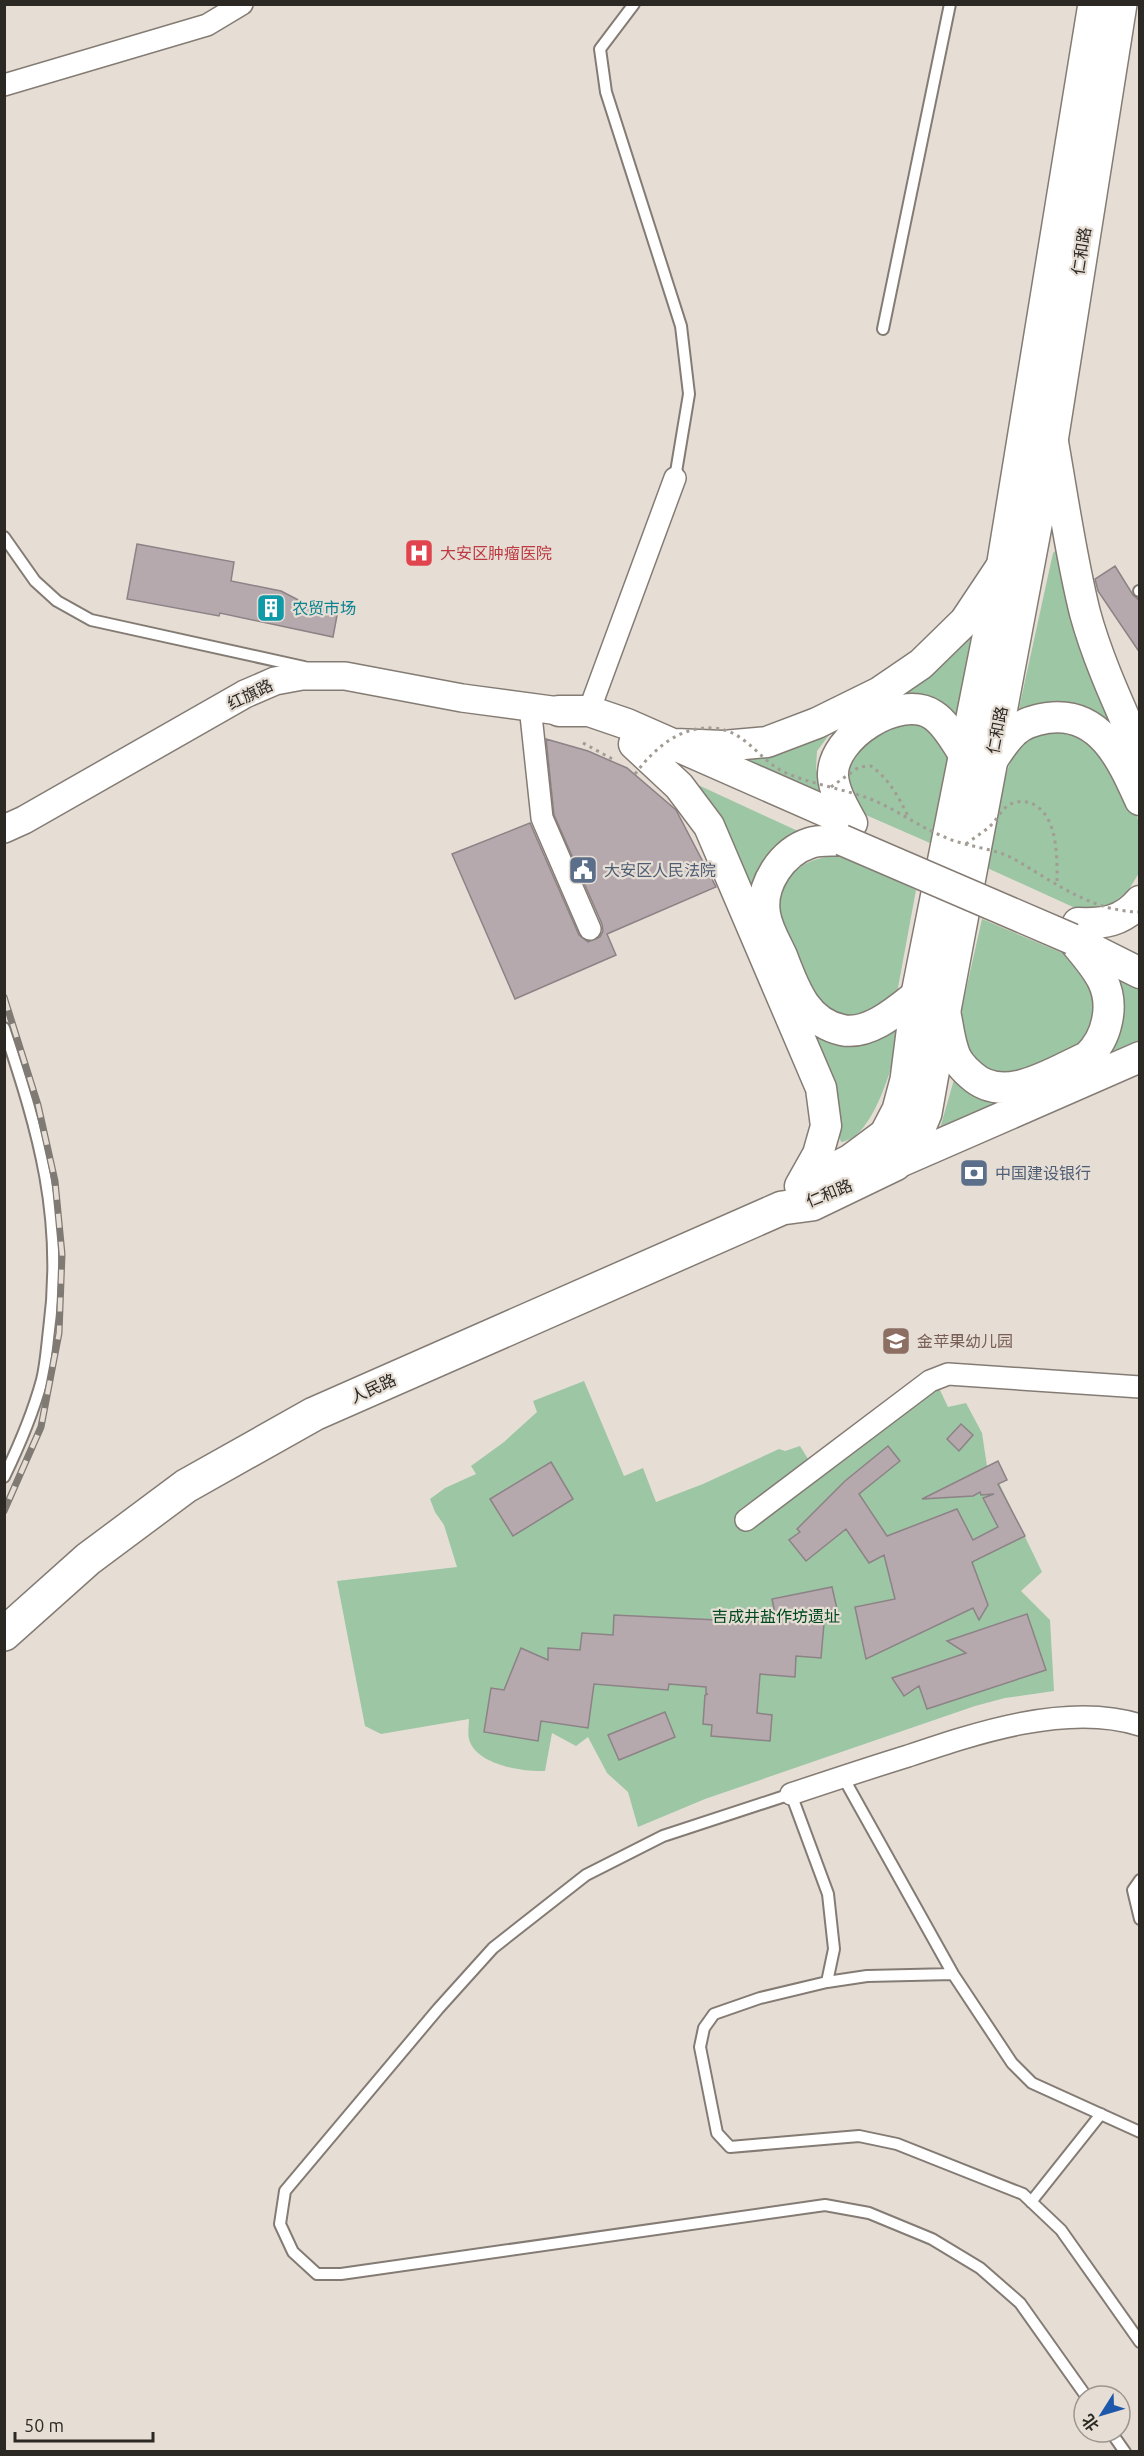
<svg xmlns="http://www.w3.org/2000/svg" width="1144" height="2456" font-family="Ubuntu,'Noto Sans SC',sans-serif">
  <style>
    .green { fill: #9cc6a4 }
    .building { fill: #b5a9ad; stroke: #8d8286; stroke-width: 1.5 }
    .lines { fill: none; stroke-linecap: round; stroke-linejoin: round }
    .service-casing { stroke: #847c74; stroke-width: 14 }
    .minor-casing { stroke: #847c74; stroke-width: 24 }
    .tertiary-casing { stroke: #847c74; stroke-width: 30 }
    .secondary-casing { stroke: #847c74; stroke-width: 33 }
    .primary-casing { stroke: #847c74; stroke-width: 36 }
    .path { stroke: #a29c94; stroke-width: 3; stroke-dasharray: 3 4.5; stroke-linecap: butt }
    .service { stroke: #fff; stroke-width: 10 }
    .minor { stroke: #fff; stroke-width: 21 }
    .tertiary { stroke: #fff; stroke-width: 27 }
    .secondary { stroke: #fff; stroke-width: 30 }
    .primary { stroke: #fff; stroke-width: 33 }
    .rail-casing { stroke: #807a74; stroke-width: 7 }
    .rail { stroke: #e6ded5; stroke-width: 4.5; stroke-dasharray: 14; stroke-linecap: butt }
    .secondary-bridge-casing { stroke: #847c74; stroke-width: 33; stroke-linecap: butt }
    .path-bridge { stroke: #a29c94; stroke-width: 3; stroke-dasharray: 3 4.5; stroke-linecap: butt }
    .secondary-bridge { stroke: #fff; stroke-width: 30 }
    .labels { text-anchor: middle; stroke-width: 4.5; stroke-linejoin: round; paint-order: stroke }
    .street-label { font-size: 16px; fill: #2c2925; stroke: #e6ded5 }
    .health-label { font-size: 16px; fill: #be3a42; stroke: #e6ded5; text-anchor: start }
    .culture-label { font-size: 16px; fill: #0d838f; stroke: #e6ded5; text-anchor: start }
    .service-label { font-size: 16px; fill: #4e5e75; stroke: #e6ded5; text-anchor: start }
    .education-label { font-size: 16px; fill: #785e54; stroke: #e6ded5; text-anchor: start }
    .park-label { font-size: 16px; fill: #00491f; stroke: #e6ded5 }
  </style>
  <rect width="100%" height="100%" fill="#e6ded5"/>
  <path class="green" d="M1057 549 1112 723 1093 712 1018 713 1053 553Z
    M972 630 956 721 892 700Z
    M896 721 931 727 949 756 930 843 859 812 841 780 849 751Z
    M1059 729 1091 741 1136 813 1139 823V873L1128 891 1103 910 1084 912 985 867C992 838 1003 757 1024 739 1031 733 1050 731 1059 729Z
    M832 731 817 751 816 769 824 795 739 758Z
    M696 784 800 832 752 901Z
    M842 855 916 890 897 993C880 1007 859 1022 835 1014 814 1006 808 981 800 963 794 949 781 931 780 916 775 874 805 857 842 855Z
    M982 919 1067 955 1093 986 1097 1009 1087 1041 1026 1074 993 1072 975 1061 964 1045 959 1021Z
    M1115 974 1139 985V1042L1110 1055C1125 1024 1125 1007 1115 974Z
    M903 1026C895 1055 876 1138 841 1142L803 1028C843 1053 864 1051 903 1026Z
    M955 1076C968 1094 980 1100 1002 1104L939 1132Z
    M584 1381 624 1476 643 1468 656 1502 703 1484 779 1449 785 1451 800 1446 813 1467 939 1388 948 1407 966 1403 982 1433 987 1466 999 1483 1042 1572 1021 1591 1050 1620 1054 1691 1005 1698 975 1706 705 1799 638 1827 628 1792 607 1773 588 1737 576 1746 552 1733 545 1771C523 1772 479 1765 470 1742 467 1736 469 1725 469 1719L381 1734 365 1726 337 1581 457 1567 444 1525 435 1512 430 1499 445 1488 476 1474 471 1466 504 1442 537 1412 533 1401Z"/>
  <path class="building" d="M137 544 234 562 231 581 281 591 306 604 338 610 333 637 220 613 219 616 127 599Z
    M1115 566 1133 595 1140 601V653L1098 591 1095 579Z
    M546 739 588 751 627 768 676 810 716 887 607 934 616 955 515 999 452 854 530 823 579 935 588 942 600 937 603 931 602 924 554 815Z
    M961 1424 973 1435 959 1451 947 1439Z
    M888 1446 900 1461 859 1494 887 1536 957 1509 973 1540 998 1527 983 1498 994 1494 981 1495 980 1492 973 1496 922 1499 998 1461 1007 1480 998 1484 1025 1536 972 1562 988 1605 979 1620 973 1608 866 1659 855 1607 895 1599 884 1555 869 1563 846 1529 806 1561 789 1540 800 1532 797 1529 845 1481Z
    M551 1462 573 1499 513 1536 490 1499Z
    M832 1587 837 1609 825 1612 821 1658 796 1656 795 1677 760 1674 757 1713 772 1715 770 1741 711 1736 712 1725 703 1724 705 1695 708 1694H706V1687L669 1684 668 1690 594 1684 588 1728 541 1721 538 1741 484 1732 491 1688 504 1690 521 1648 548 1660V1648L580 1650 582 1633 613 1635 614 1615 777 1623 772 1599Z
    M1027 1614 1046 1670 927 1709 919 1686 904 1696 892 1678 966 1653 947 1641Z
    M665 1712 675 1737 619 1760 608 1735Z"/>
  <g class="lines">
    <g class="service-casing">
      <path id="service" d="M634 4 600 49 606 92 681 326 689 394 675 478
        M883 329 950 4
        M4 537 35 581 57 601 91 620 304 667
        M1139 591H1140
        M4 1028C39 1133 64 1218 49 1330 47 1346 46 1364 42 1380 33 1413 19 1446 4 1477
        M843 1777 953 1974 1012 2063 1032 2083 1140 2132
        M1140 1880 1133 1890 1140 1919
        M953 1974 867 1976 827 1982 760 1998 714 2014 704 2028 700 2047 717 2133 730 2147 859 2136 897 2144 1023 2194 1061 2230 1140 2342
        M827 1982 834 1949 828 1894 791 1794 663 1836 586 1875 493 1948 438 2009 285 2191 280 2224 293 2252 317 2274H341L825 2205 869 2213 932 2239 980 2268 1020 2303 1086 2396
        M1031 2202 1101 2114
        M1111 2432 1125 2452"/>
    </g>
    <g class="minor-casing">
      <path id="minor" d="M4 85 207 25 242 4
        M530 706 542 818 590 929
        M589 711 675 478
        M746 1520 930 1381 948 1374 1140 1387
        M791 1794C830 1781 869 1768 908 1756 976 1733 1068 1702 1140 1725"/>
    </g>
    <g class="tertiary-casing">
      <path id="tertiary" d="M4 829 24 820 245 694 275 681 302 676H345L462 698 559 711"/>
    </g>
    <g class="secondary-casing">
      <path id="secondary" d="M1053 442C1063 499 1071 557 1085 613 1098 661 1120 707 1140 753
        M559 711H589L627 724 852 823
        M634 744 679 786 709 826 821 1088 826 1126 818 1154 800 1186
        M675 744 723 746 767 742 817 723 880 692 921 664 965 621 1003 564
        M991 762C998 752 1005 740 1014 732 1023 723 1035 720 1047 718 1100 710 1122 760 1140 800
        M852 823C844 808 834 792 833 776 831 737 900 693 933 715 947 724 956 743 965 756
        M842 840C832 841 819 840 810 843 782 852 760 885 765 914 767 928 776 943 782 956 794 987 805 1022 842 1030 869 1036 899 1009 918 994
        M1078 923C1103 924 1122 922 1140 901
        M1080 943 1140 973
        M945 1012C948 1024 949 1037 953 1049 955 1059 964 1069 971 1075 1004 1106 1053 1072 1087 1057 1098 1047 1104 1036 1107 1021 1115 985 1093 965 1072 939
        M895 1164 1140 1057"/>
    </g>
    <g class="primary-casing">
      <path id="primary" d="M820 1177 851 1161 886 1135 899 1110 907 1080 918 994 1004 562 1095 4
        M4 1634 88 1559 186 1486 314 1414 782 1208 812 1204 895 1164 915 1137 925 1113 931 1079 1052 435 1120 4"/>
    </g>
    <path class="path" d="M583 743 616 761"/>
    <use href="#service" class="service"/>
    <use href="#minor" class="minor"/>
    <use href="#tertiary" class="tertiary"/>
    <use href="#secondary" class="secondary"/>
    <use href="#primary" class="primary"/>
    <g class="rail-casing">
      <path id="rail" d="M4 997 38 1105 55 1181 62 1254 59 1333 41 1427 4 1511"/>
    </g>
    <use href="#rail" class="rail"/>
    <g class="secondary-bridge-casing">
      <path id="secondary-bridge" d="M842 840 1072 939"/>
    </g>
    <path class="path-bridge" d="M635 774C655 748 679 726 714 728 747 731 759 761 786 773 814 785 845 789 873 800 897 810 918 826 942 836 961 845 983 847 1003 854 1016 859 1027 867 1039 874 1072 894 1100 911 1140 912
      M831 787 859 767 871 766C889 779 898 796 908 816
      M966 844C974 838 982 833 989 827 996 821 1000 812 1007 806 1015 801 1025 800 1033 804 1059 817 1057 860 1057 885"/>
    <use href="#secondary-bridge" class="secondary-bridge"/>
  </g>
  <defs>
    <g id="hospital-square" transform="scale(1.5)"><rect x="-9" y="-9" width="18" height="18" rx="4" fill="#e0444e" stroke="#e6ded5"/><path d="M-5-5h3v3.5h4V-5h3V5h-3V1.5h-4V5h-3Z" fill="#fff"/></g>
    <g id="building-square" transform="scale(1.5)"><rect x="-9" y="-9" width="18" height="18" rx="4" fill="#0f9aa8" stroke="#e6ded5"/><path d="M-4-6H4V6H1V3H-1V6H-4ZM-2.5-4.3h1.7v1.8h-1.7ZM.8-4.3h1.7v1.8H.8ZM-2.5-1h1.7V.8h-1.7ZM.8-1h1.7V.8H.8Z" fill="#fff"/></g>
    <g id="civic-square" transform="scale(1.5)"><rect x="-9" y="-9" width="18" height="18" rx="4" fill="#5c6f8a" stroke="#e6ded5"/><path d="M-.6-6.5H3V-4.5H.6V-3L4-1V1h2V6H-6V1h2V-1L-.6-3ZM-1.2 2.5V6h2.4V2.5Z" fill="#fff"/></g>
    <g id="bank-square" transform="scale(1.5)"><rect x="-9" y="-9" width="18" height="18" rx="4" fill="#5c6f8a" stroke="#e6ded5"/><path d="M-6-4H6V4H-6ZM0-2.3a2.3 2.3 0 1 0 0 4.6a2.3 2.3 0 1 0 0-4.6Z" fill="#fff"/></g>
    <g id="school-square" transform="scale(1.5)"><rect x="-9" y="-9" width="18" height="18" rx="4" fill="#8d6e63" stroke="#e6ded5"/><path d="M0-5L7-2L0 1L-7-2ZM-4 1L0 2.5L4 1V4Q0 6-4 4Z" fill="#fff"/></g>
  </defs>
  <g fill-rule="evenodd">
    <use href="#hospital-square" x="419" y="553"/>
    <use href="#building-square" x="271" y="608"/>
    <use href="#civic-square" x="583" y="870"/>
    <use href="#bank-square" x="974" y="1173"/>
    <use href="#school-square" x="896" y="1341"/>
  </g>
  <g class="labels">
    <g class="street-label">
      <text transform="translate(1081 251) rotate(-81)" y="6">仁和路</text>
      <text transform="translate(250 694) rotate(-26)" y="6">红旗路</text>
      <text transform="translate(997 730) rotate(-79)" y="6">仁和路</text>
      <text transform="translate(829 1193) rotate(-22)" y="6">仁和路</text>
      <text transform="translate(373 1388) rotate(-24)" y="6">人民路</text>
    </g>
    <g class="health-label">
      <text x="440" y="559">大安区肿瘤医院</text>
    </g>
    <g class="culture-label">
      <text x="292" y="614">农贸市场</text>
    </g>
    <g class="service-label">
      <text x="604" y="876">大安区人民法院</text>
      <text x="995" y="1179">中国建设银行</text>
    </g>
    <g class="education-label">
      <text x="917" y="1347">金苹果幼儿园</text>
    </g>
    <g class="park-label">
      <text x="776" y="1622">吉成井盐作坊遗址</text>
    </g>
  </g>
  <rect width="1144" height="2456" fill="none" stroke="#2c2925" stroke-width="12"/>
  <g transform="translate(1102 2414) rotate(233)"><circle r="28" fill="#e6ded5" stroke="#9c968f" stroke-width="1.5"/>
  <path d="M0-4.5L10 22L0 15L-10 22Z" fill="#1e58aa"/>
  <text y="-9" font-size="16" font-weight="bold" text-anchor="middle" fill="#2c2925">北</text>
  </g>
  <path d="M15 2432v9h138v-9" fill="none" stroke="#2c2925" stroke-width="3"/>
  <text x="24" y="2432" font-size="18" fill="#2c2925" stroke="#e6ded5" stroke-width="4.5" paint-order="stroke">50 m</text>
</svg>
